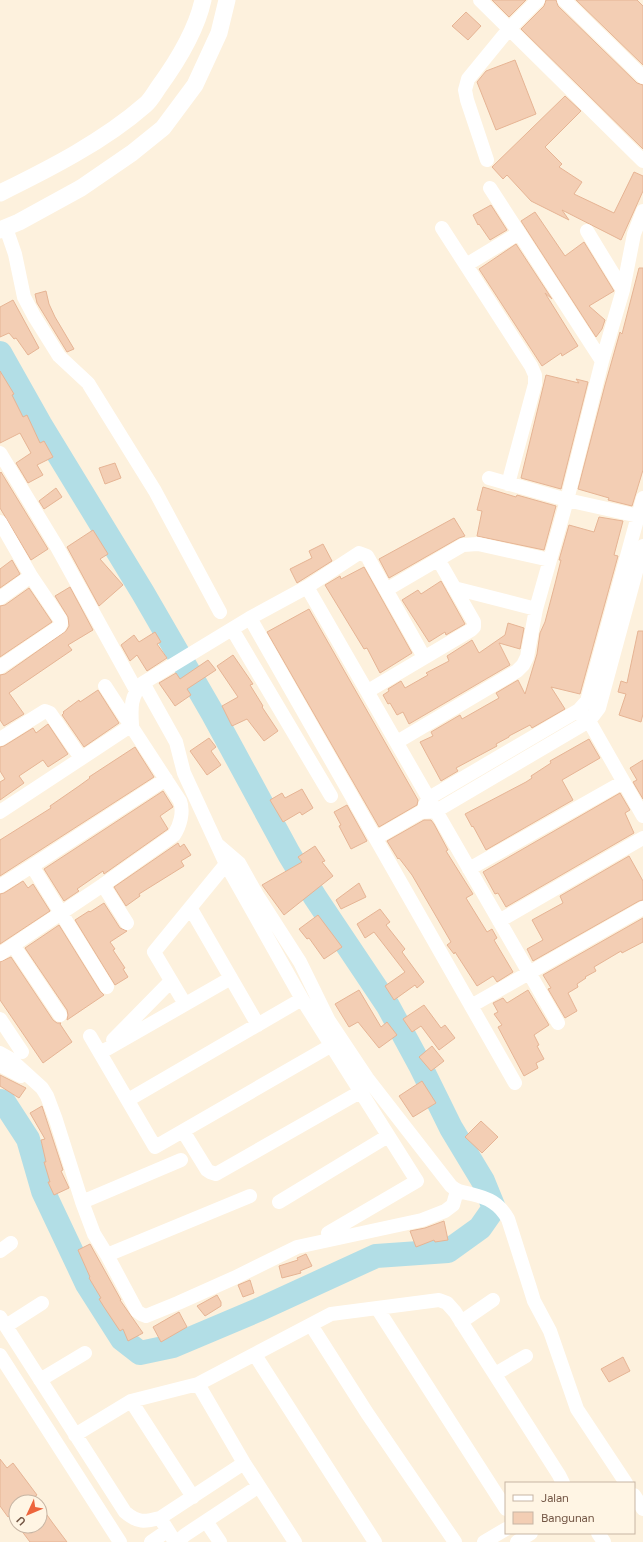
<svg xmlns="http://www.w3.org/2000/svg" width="643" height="1542" font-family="Figtree,sans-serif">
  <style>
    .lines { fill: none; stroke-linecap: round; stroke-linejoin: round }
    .river { stroke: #b2dee6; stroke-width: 24 }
    .building { fill: #f3ceb4; stroke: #e6b494 }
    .minor { stroke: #fff; stroke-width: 14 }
    .tertiary { stroke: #fff; stroke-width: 17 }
  </style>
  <rect width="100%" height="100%" fill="#fdf1dd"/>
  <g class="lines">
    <path class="river" d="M0 353 40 424 143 593 213 714 289 854 315 897 388 1006 420 1065 451 1128 483 1181 494 1208 480 1228 448 1251 376 1256 258 1310 173 1346 140 1353 122 1339 87 1284 43 1191 28 1139 4 1102 0 1101"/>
  </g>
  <path class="building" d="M492 0H526L509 17Z
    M546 0H556L558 6 637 83 643 85V149L521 29 544 6Z
    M576 0H637L643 6V65Z
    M466 12 481 26 468 40 452 26Z
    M515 60 536 114 496 130 477 82 486 71Z
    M565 96 581 111 545 147 562 164 559 167 582 182 574 194 614 213 634 172 643 176V191L621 240 562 210 569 220 531 201 507 175 503 179 492 167Z
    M491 205 507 230 490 240 479 224 478 225 473 215Z
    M535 212 565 256 584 242 614 291 589 306 605 320 602 329 596 337 521 221Z
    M516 244 552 299 545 293 578 346 562 356 561 353 542 366 479 269Z
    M639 268H643V470L632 506 608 500 609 498 578 489 605 385 620 332 622 334Z
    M46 291 49 304 55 317 74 349 67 352 37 303 35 294Z
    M13 300 39 348 28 355 16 338 14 339 9 333 0 337V307Z
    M0 371 14 394 12 395 23 417 27 415 40 443 44 441 53 457 37 465 43 475 28 483 16 463 31 453 20 433 0 443Z
    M546 375 579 383 576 379 588 382 561 489 521 478Z
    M115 463 121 478 105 484 99 468Z
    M1 472 48 549 31 560 0 508V473Z
    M483 487 516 497 517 495 556 506 544 550 477 536 482 511 477 510Z
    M56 488 62 497 44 509 39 501Z
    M599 517 623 521 614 555 618 556 580 694 551 687 565 709 532 728 530 725 509 736V737L496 744 497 746 456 768 458 771 441 781 420 742 433 736 431 732 460 715 462 719 499 698 496 693 518 680 525 694 537 654 540 633 545 622 555 584 561 560H559L569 525 594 532Z
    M454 518 465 536 459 538 389 578 379 559Z
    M93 530 108 554 100 559 123 585 99 606 67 547Z
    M323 544 332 561 297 583 290 569 312 558 309 551Z
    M12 560 20 574 0 588V569Z
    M364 567 412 653 380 673 367 648 364 649 325 585 340 576 341 579Z
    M441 581 465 624 446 635 445 632 429 642 402 600 418 590 421 594Z
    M70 587 93 630 68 645 72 650 9 693 24 714 4 726 0 720V675L5 674 66 631 69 626 68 617 55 596Z
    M29 588 52 622 0 657V606L5 605Z
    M309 609 418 800 417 805 379 827 267 632Z
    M508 623 524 628 520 649 499 643 510 665 409 724 403 712 397 715 390 703 388 704 383 695 389 691 388 689 401 681 405 688 428 675 426 673 449 661 447 656 472 640 479 653 505 635Z
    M638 631H643V714L641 722 619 715 626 694 618 692 621 681 627 683Z
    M155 632 161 642 157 644 167 658 147 671 137 655 130 661 121 645 134 635 139 642Z
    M233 655 253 684 250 685 263 706 262 707 278 731 264 741 247 719 232 726 222 706 238 697 217 666Z
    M208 660 216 670 187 689 191 695 175 706 159 683 176 673 180 679Z
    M98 690 119 723 84 747 62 715 64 713 63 712 79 700 80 702Z
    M48 724 68 754 48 767 43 760 19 776 24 783 0 800V782L5 779 0 771V747L4 746 33 728 36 733Z
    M209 738 216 747 211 751 221 765 207 775 190 751Z
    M589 739 600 758 562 780 573 800 486 850 473 826 472 827 465 814 526 782 532 778 531 776 551 763 550 761Z
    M135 747 154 777 0 876V840L51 808 50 806 79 786 90 778 89 777Z
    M643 760V799L633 782 637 780 630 768Z
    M302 789 313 808 302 815 300 812 283 822 270 800 282 793 285 798Z
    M163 791 173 807 160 816 168 829 104 874 103 871 77 889 79 891 64 901 44 869Z
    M620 793 630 810 625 813 634 833 506 907 498 893 495 894 483 872Z
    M347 805 367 841 351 849 339 826 341 825 334 812Z
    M424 820H431L434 824 448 850 446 851 473 894 466 898 487 932 492 929 497 938 494 940 513 972 497 982 493 976 477 986 455 952 454 954 447 945 451 942 412 875 399 858 398 859 387 841Z
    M178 843 180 847 184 844 191 855 181 861 184 866 139 894 140 896 126 906 114 887Z
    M315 846 325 861 322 862 333 876 284 915 262 885 302 862 298 857Z
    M629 856 643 881V900L639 901 533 961 527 949 543 940 532 920 563 903 560 896Z
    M23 881 28 888 33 884 50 911 0 944V894L4 893Z
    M359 883 366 897 341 909 336 900Z
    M104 903 120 928 127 931 110 942 115 949 113 950 125 968 123 969 128 977 115 985 75 920 89 911 90 912Z
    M380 909 390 922 386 925 405 949 402 952 424 982 417 988 415 985 394 1000 385 986 405 972 374 932 365 938 357 924Z
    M318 915 342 947 324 959 309 938 307 939 299 929Z
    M643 918V942L622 953 621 951 594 967 596 971 585 977 586 978 577 984 578 987 568 993 577 1011 565 1018 548 989 551 988 543 975Z
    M59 925 100 991 104 995 67 1020 68 1015 67 1010 25 948Z
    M11 957 53 1020 57 1023H61L60 1024 72 1042 43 1063 0 1000V962Z
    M359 990 381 1027 387 1022 397 1035 379 1048 358 1022 349 1027 335 1004Z
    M528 990 549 1025 534 1035 539 1045 537 1046 544 1059 536 1063 538 1068 524 1076 498 1027 502 1025 494 1014 498 1012 493 1003 503 998 507 1003Z
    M424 1005 441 1028 445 1025 455 1038 439 1050 421 1026 412 1032 403 1019Z
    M432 1046 444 1061 431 1071 419 1057Z
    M0 1075 26 1088 19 1098 0 1086Z
    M422 1081 436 1103 413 1117 399 1096Z
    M42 1106 63 1170 61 1171 69 1188 54 1195 48 1182H50L44 1162H46L41 1140 45 1139 30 1113Z
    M481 1121 498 1137 482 1153 465 1137Z
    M444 1221 448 1240 435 1242 434 1240 416 1247 410 1231 425 1228Z
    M90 1244 121 1300H120L143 1333 128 1341 123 1329 120 1331 104 1307 99 1299 101 1298 89 1278 90 1277 78 1250Z
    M306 1254 312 1266 300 1271 301 1273 282 1278 279 1266 298 1260 297 1258Z
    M250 1280 254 1293 243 1297 238 1285Z
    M217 1295 221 1302V1306L205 1316 197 1306Z
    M179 1312 187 1327 161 1342 153 1327Z
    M623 1357 630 1371 609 1382 601 1369Z
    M0 1459 7 1468 13 1463 37 1495 34 1497 38 1502H16V1511L8 1517 0 1506Z
    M40 1505 52 1522 67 1542H30L18 1526H40Z"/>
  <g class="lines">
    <path class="minor" d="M480 0 643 161
      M564 0 643 77
      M487 160 467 100 465 90 468 79 509 29 538 0
      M490 188 602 361
      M6 228 15 254 24 297 34 316 59 356 88 383 155 491 220 612
      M442 228 531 366 535 375V384L508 484
      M587 231 623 290
      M466 265 519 233
      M0 453 57 547 136 690
      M489 478 567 500 643 517
      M0 522 31 576 60 619 61 623 59 627 0 667
      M307 587 558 1023
      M454 588 536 609
      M386 590 463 545 478 544 550 560
      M0 598 31 576
      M250 618 515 1083
      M232 629 331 796
      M143 683 176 742 184 773 226 864 302 999 417 1181 328 1233
      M368 691 471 630 474 627V622L439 561
      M583 715 589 721 643 816
      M0 739 45 711 50 713 81 758
      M397 742 517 671 523 665 527 657 536 609 567 500 602 361 623 290 634 234 643 211
      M425 805 429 798 579 710 587 701 643 498
      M0 812 132 725C131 708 130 696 143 683L250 618 307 587 359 553 367 556 424 657
      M376 838 421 812 436 811 589 721 599 708 643 546
      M218 845 239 863 257 895 300 962 329 1021 367 1078 451 1186C458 1192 462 1192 471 1194 488 1198 499 1203 508 1219L530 1288 534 1301 550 1331 577 1409 626 1483
      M32 866 107 987
      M469 869 623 782
      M103 885 127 923
      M0 886 32 866 166 779
      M191 909 258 1025
      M499 921 643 838
      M13 945 60 1015
      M0 954 103 885 174 835C180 826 184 812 180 801L105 686
      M185 1004 154 952 226 864
      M471 1006 643 908
      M0 1019 22 1052
      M90 1036 155 1147 332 1045
      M113 1040 171 981
      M0 1053 9 1058 42 1088 47 1096 56 1120 82 1202 94 1234 107 1255 137 1311 141 1314 146 1316 178 1303 234 1278 297 1247 422 1220 445 1211 453 1205 457 1191
      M100 1053 231 978
      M0 1065 21 1076
      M128 1100 302 999
      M183 1131 207 1170 210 1172 216 1174 360 1092
      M82 1202 181 1160
      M279 1202 388 1136
      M0 1251 11 1243
      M107 1255 250 1196
      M377 1308 506 1509
      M0 1317 125 1512C138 1523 144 1522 160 1518L244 1463
      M461 1322 493 1300
      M311 1325 367 1413 455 1542
      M6 1326 42 1303
      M0 1355 120 1542
      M255 1355 375 1542
      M495 1374 526 1356
      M40 1380 85 1353
      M198 1384 244 1463 295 1542
      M131 1401 193 1497
      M75 1435 131 1401 198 1384 331 1314 439 1300 447 1303 455 1312 559 1475 563 1483
      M634 1495 643 1509
      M160 1518 175 1542
      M206 1521 220 1542
      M598 1533 604 1542
      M151 1542 167 1531
      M177 1542 185 1535 259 1486
      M484 1542 506 1529
      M517 1542 531 1533"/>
    <path class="tertiary" d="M0 193C49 169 104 141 145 105 150 101 154 94 158 88 177 62 196 32 203 0
      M0 230 19 222 81 188 132 153 163 128 195 85 219 33 227 0"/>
  </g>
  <rect x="505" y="1482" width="130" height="52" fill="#fff5e4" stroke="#c7b5a4"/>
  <rect x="513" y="1495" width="20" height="6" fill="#ffffff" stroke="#c7b5a4"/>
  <text x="541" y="1502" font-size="12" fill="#735645">Jalan</text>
  <rect x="513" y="1512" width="20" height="12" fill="#f3ceb4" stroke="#c7b5a4"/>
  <text x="541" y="1522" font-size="12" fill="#735645">Bangunan</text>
  <g transform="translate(28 1514) rotate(226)"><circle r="19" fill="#fff5e4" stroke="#c7b5a4"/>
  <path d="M0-3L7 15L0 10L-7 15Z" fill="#ed653c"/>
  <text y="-6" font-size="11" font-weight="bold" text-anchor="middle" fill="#735645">U</text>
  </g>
</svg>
